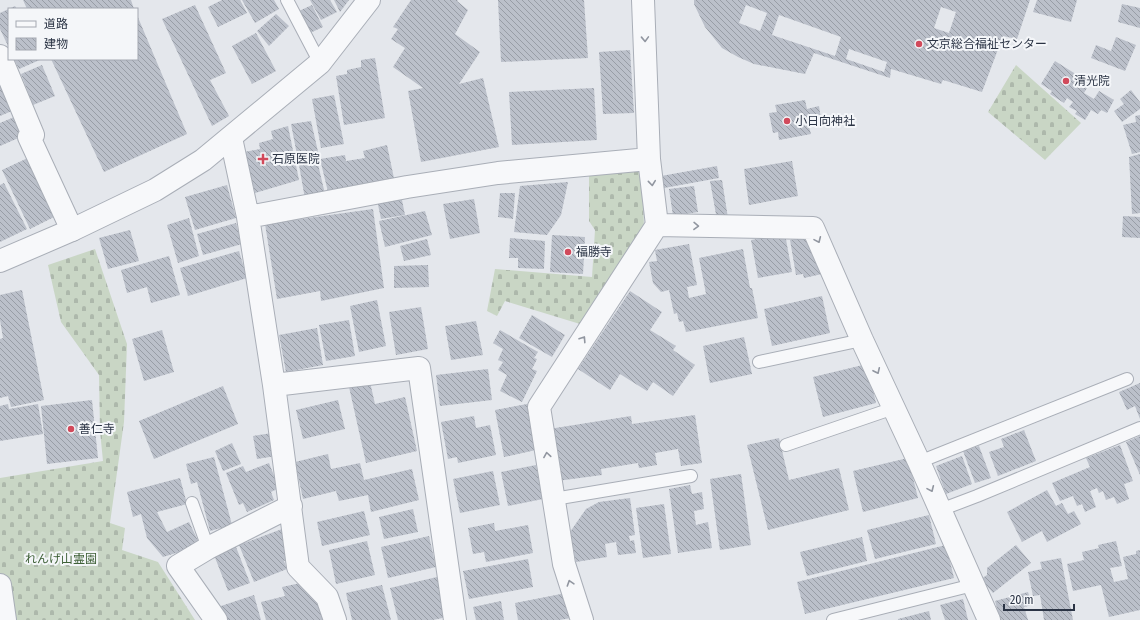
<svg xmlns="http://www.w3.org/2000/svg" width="1140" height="620" font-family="'Fira Sans Condensed','Noto Sans JP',sans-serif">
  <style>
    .cemetery { fill: url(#cemetery-stones) }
    .building { fill: url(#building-back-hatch); fill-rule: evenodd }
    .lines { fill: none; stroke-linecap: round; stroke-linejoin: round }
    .service-casing { stroke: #a9aeb7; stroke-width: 14 }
    .minor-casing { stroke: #a9aeb7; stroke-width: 24 }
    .tertiary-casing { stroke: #a9aeb7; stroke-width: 24 }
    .service { stroke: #f7f8fa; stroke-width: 12 }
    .minor { stroke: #f7f8fa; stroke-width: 22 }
    .tertiary { stroke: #f7f8fa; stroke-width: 22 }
    .oneway { stroke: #9196a0 }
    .poi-dot { fill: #d1495b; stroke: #f4f6f9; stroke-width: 1.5 }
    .labels { text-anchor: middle; stroke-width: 4; stroke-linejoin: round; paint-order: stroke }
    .poi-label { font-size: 12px; fill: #2b3445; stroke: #f4f6f9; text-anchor: start }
    .park-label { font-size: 12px; fill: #3f6138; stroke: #f4f6f9 }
  </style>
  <defs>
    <pattern id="cemetery-stones" width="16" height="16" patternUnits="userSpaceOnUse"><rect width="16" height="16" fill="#c9d6c5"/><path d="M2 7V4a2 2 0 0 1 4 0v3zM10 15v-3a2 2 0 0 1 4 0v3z" fill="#adb8ab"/></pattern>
    <pattern id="building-back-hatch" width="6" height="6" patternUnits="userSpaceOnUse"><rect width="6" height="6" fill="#bbc0ca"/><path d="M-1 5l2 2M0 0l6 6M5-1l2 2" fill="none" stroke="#989da6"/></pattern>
  </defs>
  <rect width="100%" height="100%" fill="#e4e7ec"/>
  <path class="cemetery" d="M1016 65 1081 123 1045 160 988 112Z
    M642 165 644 229 597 305 580 324 505 301 497 316 487 311 495 269 592 277 595 230 589 221V172Z
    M95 249 127 344 124 422 110 523 125 528 122 550 158 562 195 620H0V478L103 461 100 431 99 375 61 322 48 265Z"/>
  <path class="building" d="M23 0H131L134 9H27Z
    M222 0H240L247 13 218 27 208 7Z
    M242 0H274L279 9 255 23Z
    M310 0H330L337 12 321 20Z
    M334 0H349L340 12Z
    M411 0H458L457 1 468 10 455 34 480 52 459 84 483 78 499 147 421 162 408 91 423 88 393 67 405 48 391 39 398 29 393 27Z
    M498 0H584L588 58 501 62Z
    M694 0H1030L1017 39 1003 36 982 92 943 80 941 84 891 69 890 78 814 53 805 74 754 64 738 57 722 48 705 27 694 4ZM746 5 767 13 760 31 739 23ZM941 7 956 12 949 33 934 28ZM779 15 841 37 835 56 772 35ZM849 49 887 62 884 72 846 59Z
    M1037 0H1077L1071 22 1033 12Z
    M1122 4 1140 8V28L1118 22Z
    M195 5 226 73 210 80 229 116 212 126 162 19Z
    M312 5 323 27 310 33 299 11Z
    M15 6 17 9H9V48L0 29V13Z
    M276 14 289 26 269 46 257 31Z
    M137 15 187 134 104 172 51 59H137Z
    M256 33 276 71 252 84 232 46Z
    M1116 37 1136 45 1125 71 1091 58 1096 45 1111 51Z
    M630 50 634 113 603 114 599 52Z
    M375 58 385 118 344 125 336 76 347 74V70L361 67V60Z
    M14 59H42L19 69Z
    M1055 61 1090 83 1084 93 1094 99 1099 91 1114 100 1107 113 1101 110 1098 114 1091 110 1085 120 1075 114 1077 111 1069 107 1073 102 1067 98 1064 103 1050 94 1052 91 1041 84Z
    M42 65 55 96 33 105 21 74Z
    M0 68 19 108 0 116Z
    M594 88 597 140 512 145 509 92Z
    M1131 90 1140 102V109L1122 122 1114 111 1124 104 1120 99Z
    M334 95 344 144 321 148 312 99Z
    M805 100 807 109 819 106 822 125 809 127 811 134 779 140 778 132 773 133 769 113 777 112 775 105Z
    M19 115 23 136 0 146V123Z
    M1140 115V152L1132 154 1123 125 1136 122 1135 116Z
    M311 121 319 156 298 160 291 124Z
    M288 126 299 180 255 193 244 152 260 149 259 143 273 139 271 131Z
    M387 145 395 183 329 196 320 159 345 155 346 161 365 158 363 151Z
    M1140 154V213L1132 214 1129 157Z
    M32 156 60 214 30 229 2 170Z
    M317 160 325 194 305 199 299 165Z
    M792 161 798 196 749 205 744 169Z
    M717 166 719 178 664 188 661 176Z
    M722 180 728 218 717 220 710 181Z
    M568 182 561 215 547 235 514 232 520 186Z
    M4 183 27 229 0 242V185Z
    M227 185 236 218 195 230 185 197Z
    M694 186 698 212 673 216 669 189Z
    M500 193H515L513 219 498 217Z
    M401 195 405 215 381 219 377 200Z
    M474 199 480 233 450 239 443 204Z
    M373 209 384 288 321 301 320 291 277 299 265 224Z
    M425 211 432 235 385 247 379 221Z
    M1123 216 1140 217V238L1122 237Z
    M189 218 199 256 178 263 167 225Z
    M236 223 242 244 203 255 197 234Z
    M130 230 139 261 108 269 99 238Z
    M785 234 792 272 758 278 751 240Z
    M552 235 585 237 583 274 550 272Z
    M809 236 822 274 804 278 803 274 796 275 790 240Z
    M510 238 545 241 544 269 518 268V258H509Z
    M427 239 431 255 404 261 400 246Z
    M689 244 697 285 687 287 689 298 706 294 699 258 743 249 750 288H752L758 318 686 332 683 321 679 322 677 313 674 314 669 290 661 292 653 283 649 262 657 261 655 250Z
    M239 251 247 278 188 296 180 268Z
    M169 256 180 295 151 303 147 287 127 293 121 270Z
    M428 265 429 287 394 288V266Z
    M22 290 44 400 11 407 8 396 0 398V339L3 338 0 320V295Z
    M630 291 662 312 650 330 676 346 673 350 695 365 673 396 653 382 647 391 620 374 610 390 578 369Z
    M822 296 830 333 772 346 764 309Z
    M377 300 386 346 359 352 350 306Z
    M421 307 428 349 396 355 389 312Z
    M532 315 565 335 552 357 519 338Z
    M349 320 355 356 326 361 319 325Z
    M476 321 483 355 451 360 445 326Z
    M317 328 323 365 286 372 279 335Z
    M162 330 174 372 144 381 132 339Z
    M500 330 538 352 534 358 537 359 532 369 537 371 522 402 500 391 507 375 498 370 503 362 498 360 503 349 493 343Z
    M744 337 752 374 710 383 703 346Z
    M867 364 876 403 823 417 813 377Z
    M488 369 492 400 440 406 436 375Z
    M370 382 375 404 405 397 417 451 366 463 349 387Z
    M1140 383V419L1135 406 1127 410 1119 392Z
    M223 386 238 424 154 459 139 421Z
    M92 400 98 458 47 464 41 406Z
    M338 400 345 429 303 439 296 410Z
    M8 404 9 409 38 404 43 434 0 441V406Z
    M527 404 536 450 504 457 495 410Z
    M695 415 702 463 681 466 678 449 655 453 657 465 639 468 638 463 601 469 602 475 557 481 549 429 631 416 632 424Z
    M474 416 476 428 490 425 496 455 458 463 457 457 448 459 441 422Z
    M1024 430 1036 461 998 476 989 452 1004 447 1001 439Z
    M272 433 276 456 257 459 253 436Z
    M1140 436V475L1126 442Z
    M779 438 789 480 839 468 849 510 768 530 747 445Z
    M232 443 241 464 223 471 215 451Z
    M1120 445 1133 481 1124 484 1129 499 1117 504 1114 497 1106 500 1103 491 1099 493 1097 488 1090 491 1096 507 1085 512 1082 504 1077 506 1073 496 1060 501 1052 483 1090 467 1086 458Z
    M979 446 991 478 975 483 963 451Z
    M328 454 331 469 360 463 364 480 412 469 419 500 371 512 368 495 339 501 336 491 303 499 295 462Z
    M962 456 972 484 946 494 936 466Z
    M214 457 232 525 210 531 197 482 191 484 186 464Z
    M908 458 918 498 863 512 853 471Z
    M269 463 279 488 271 492 274 500 247 512 243 503 239 505 226 473 243 466 246 472Z
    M536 465 543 499 508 506 501 472Z
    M493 471 500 505 460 513 453 479Z
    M741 474 751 545 720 550 710 479Z
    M180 478 187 504 157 512 167 532 189 522 201 547 178 557 176 553 163 557 147 538 141 514 133 517 127 492Z
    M690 485 692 494 702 492 704 509 694 511 696 525 708 522 712 548 678 553 669 489Z
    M1047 490 1056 506 1062 503 1068 514 1074 511 1081 524 1047 542 1042 531 1022 542 1007 512Z
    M630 498 635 535 629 536 630 541 634 540 636 553 618 555 616 542 605 544 607 557 576 562 570 532 586 509 599 502Z
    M664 504 671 554 643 558 636 508Z
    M413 509 418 532 384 539 379 517Z
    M364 511 370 535 322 546 317 522Z
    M929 515 936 544 875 559 867 530Z
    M494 523 495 531 528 525 533 553 486 562 484 552 473 554 468 528Z
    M282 529 293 557 284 561 287 569 254 582 239 545Z
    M429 536 436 567 388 578 381 547Z
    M862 537 867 561 807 576 800 552Z
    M367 541 375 575 336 584 329 550Z
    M1116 541 1122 566 1110 568 1114 582 1128 579 1123 557 1136 554V551L1140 550V610L1109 617 1101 585 1073 591 1067 564 1084 560 1082 552 1099 548 1098 545Z
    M946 545 954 578 805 614 797 582Z
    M1016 545 1031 563 993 593 981 579 987 575V568Z
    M236 547 250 583 228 591 214 555Z
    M1061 558 1073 620H1044L1040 595 1033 596 1028 572 1042 569 1040 562Z
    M528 559 533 587 469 599 463 571Z
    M437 577 447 617 433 620H398L390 588Z
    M305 582 320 595 326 620H266L261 602 285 596 282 587Z
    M382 585 391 620H352L346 593Z
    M1028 592 1032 605 1024 607 1028 620H1000L995 601Z
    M566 593 571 618 559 620H518L515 603Z
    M254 595 261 620H225L218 607Z
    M963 599 968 620H945L940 605Z
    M501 601 504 620H476L473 607Z
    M929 611 931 620H898V619Z"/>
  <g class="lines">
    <g class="service-casing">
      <path id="service" d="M287 0 320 63
        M759 362 862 340
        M786 445 894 408
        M919 462 1127 379
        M554 499 691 476
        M192 503 208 548
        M940 510 977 496 1140 428
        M833 620 973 585"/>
    </g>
    <g class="minor-casing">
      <path id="minor" d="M0 56 33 135 29 137 72 230
        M231 138 248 217 274 385 298 567 327 597 335 620
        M248 217 407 187 498 173 649 159
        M657 225 813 228 862 340 919 462 989 620
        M274 385 419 368 455 620
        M0 585 5 620
        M216 620 178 566 208 548 291 506
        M582 620 564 564 539 407 657 225 649 159 643 0"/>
    </g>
    <g class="tertiary-casing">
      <path id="tertiary" d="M0 261 72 230 155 190 203 160 320 63 369 0"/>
    </g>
    <use href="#service" class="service"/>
    <use href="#minor" class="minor"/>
    <use href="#tertiary" class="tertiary"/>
  </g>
  <defs><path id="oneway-chevron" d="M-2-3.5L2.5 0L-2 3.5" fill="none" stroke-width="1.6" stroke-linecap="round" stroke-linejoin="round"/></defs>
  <g class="oneway">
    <use href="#oneway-chevron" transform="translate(645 39) rotate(88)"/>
    <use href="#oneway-chevron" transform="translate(652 183) rotate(84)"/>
    <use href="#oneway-chevron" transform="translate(696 226) rotate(1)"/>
    <use href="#oneway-chevron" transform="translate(818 240) rotate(66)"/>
    <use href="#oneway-chevron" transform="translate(583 339) rotate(-57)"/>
    <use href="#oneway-chevron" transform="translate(877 371) rotate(65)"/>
    <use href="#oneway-chevron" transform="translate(547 455) rotate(-99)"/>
    <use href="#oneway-chevron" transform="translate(931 489) rotate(66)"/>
    <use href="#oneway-chevron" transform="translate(570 583) rotate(-108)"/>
  </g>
  <g class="poi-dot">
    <circle cx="919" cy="44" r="4"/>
    <circle cx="1066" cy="81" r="4"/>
    <circle cx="787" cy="121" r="4"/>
    <path d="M261 153h4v4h4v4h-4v4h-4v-4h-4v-4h4z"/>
    <circle cx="568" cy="252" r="4"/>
    <circle cx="71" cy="429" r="4"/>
  </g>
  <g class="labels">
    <g class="poi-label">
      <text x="927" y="48">文京総合福祉センター</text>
      <text x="1074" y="85">清光院</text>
      <text x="795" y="125">小日向神社</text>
      <text x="272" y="163">石原医院</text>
      <text x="576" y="256">福勝寺</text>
      <text x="79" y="433">善仁寺</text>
    </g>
    <g class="park-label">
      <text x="61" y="563">れんげ山霊園</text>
    </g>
  </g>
  <rect x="8" y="8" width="130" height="52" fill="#f4f6f9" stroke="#a4a8b1"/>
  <rect x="16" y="21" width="20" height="6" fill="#f7f8fa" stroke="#a4a8b1"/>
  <text x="44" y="28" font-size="12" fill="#2b3445">道路</text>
  <rect x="16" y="38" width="20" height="12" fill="url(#building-back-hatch)" stroke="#a4a8b1"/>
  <text x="44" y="48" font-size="12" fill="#2b3445">建物</text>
  <path d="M1004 604v6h70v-6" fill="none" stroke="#2b3445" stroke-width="2"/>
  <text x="1010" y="604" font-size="12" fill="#2b3445" stroke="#f4f6f9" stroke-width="3" paint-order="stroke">20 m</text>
</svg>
